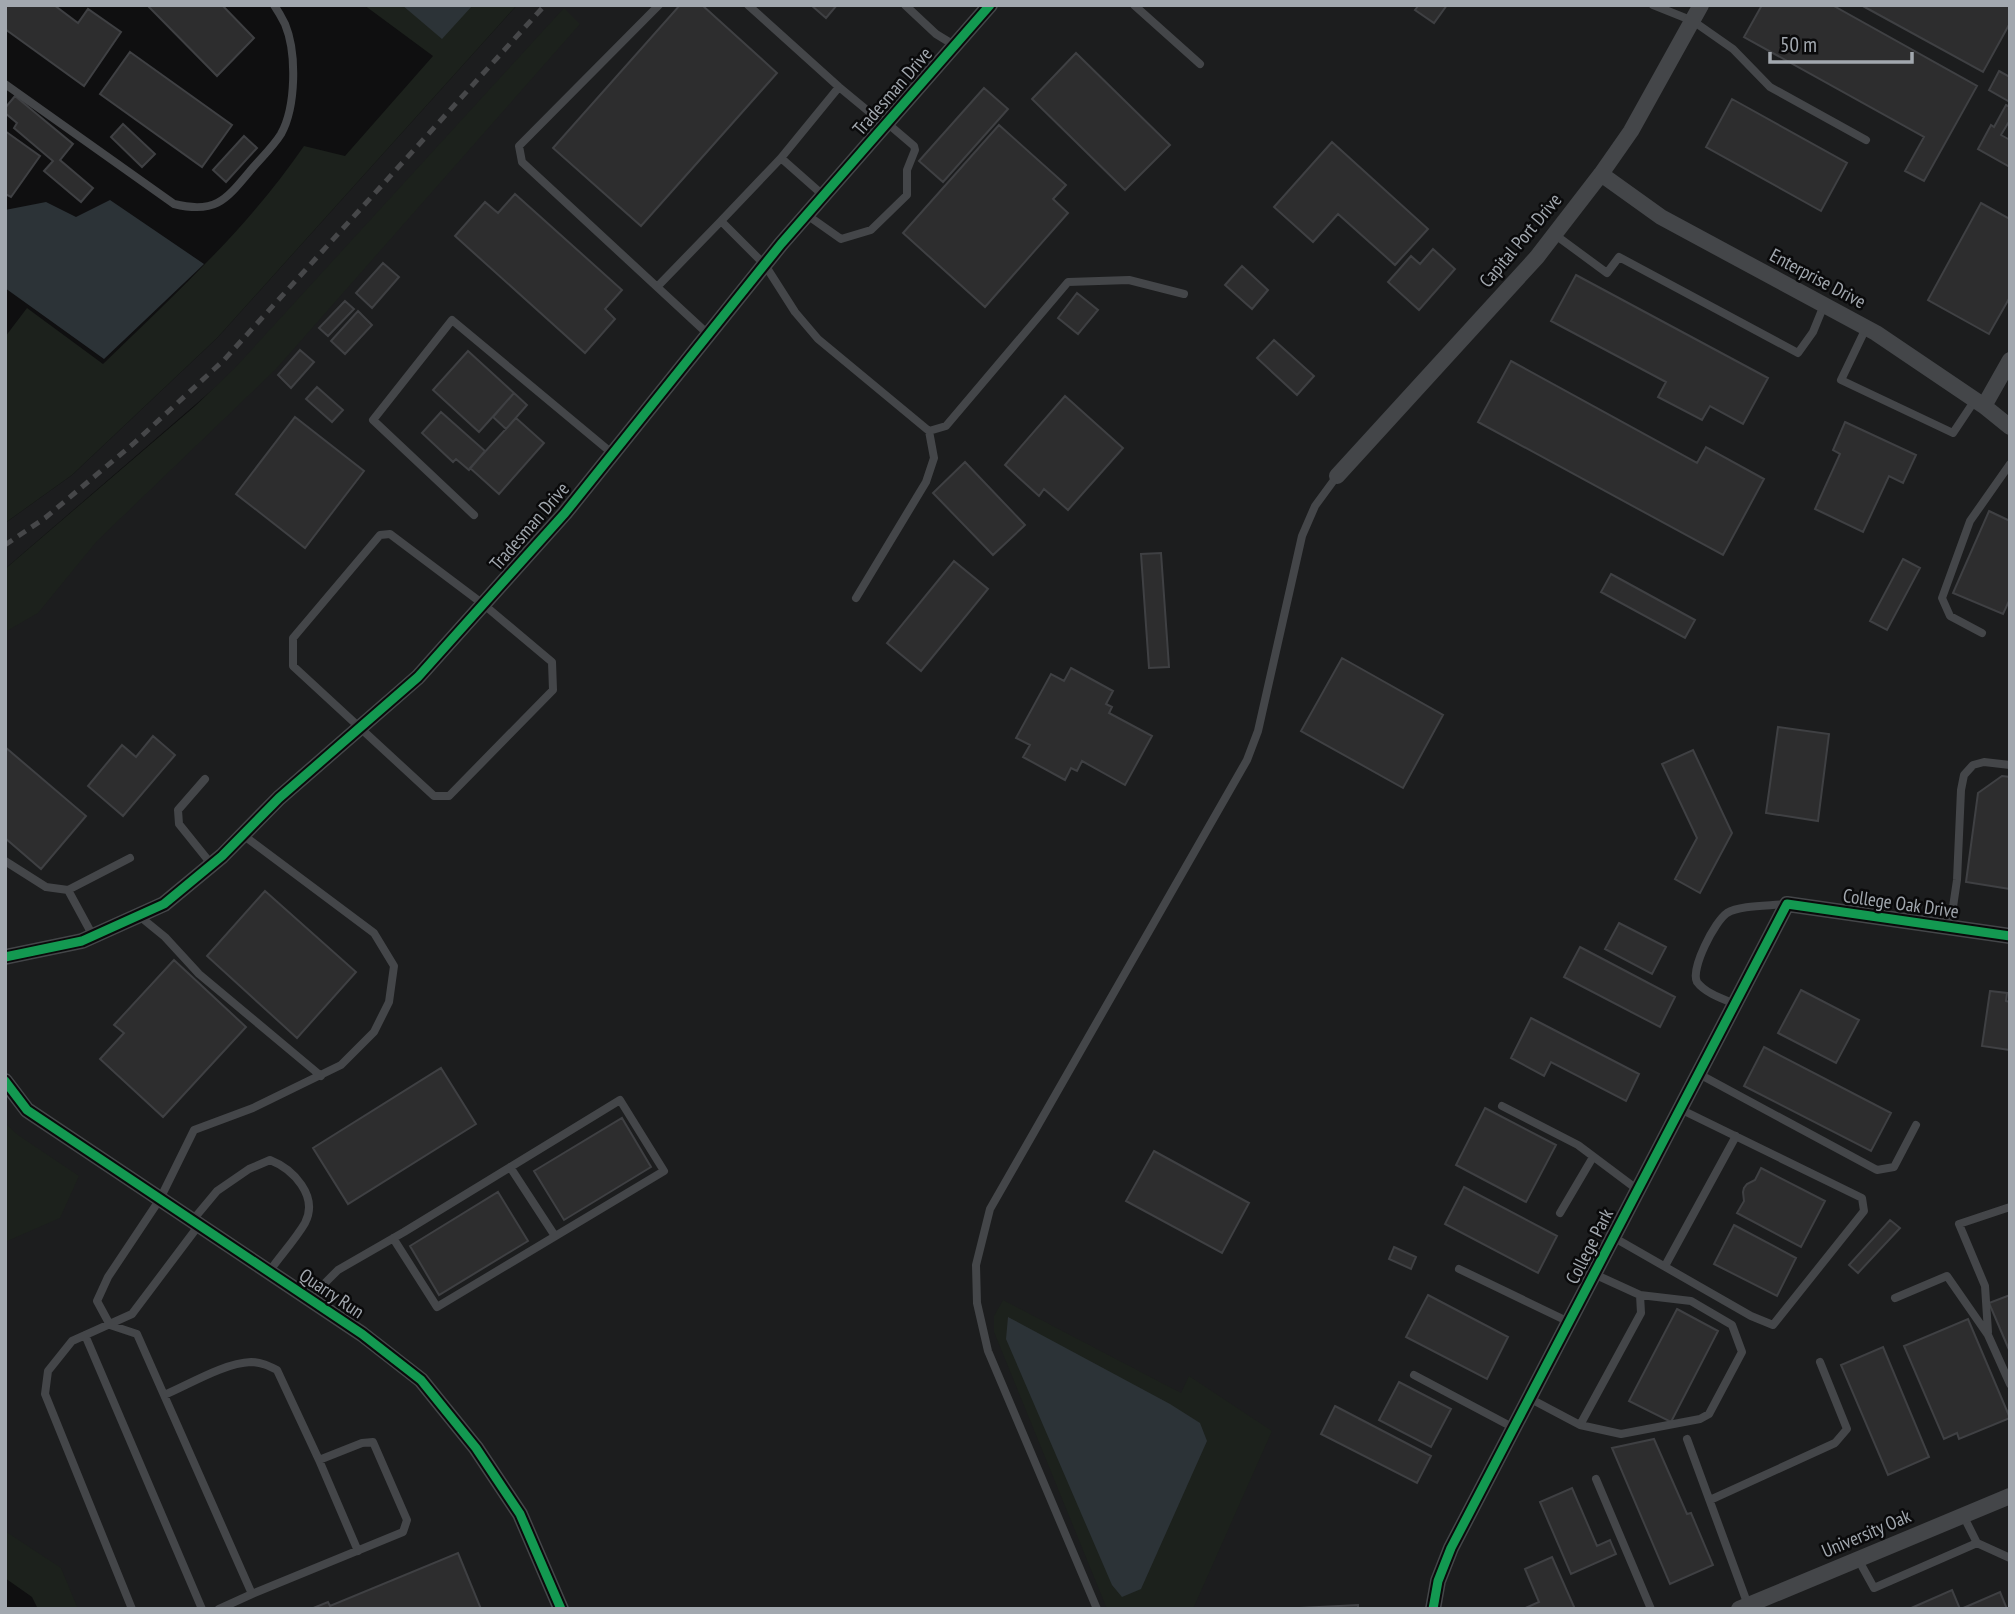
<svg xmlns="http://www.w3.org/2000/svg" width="2015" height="1614" font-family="'PT Sans Narrow',sans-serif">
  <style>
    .built { fill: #1c1d1e }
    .green { fill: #1c211c }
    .water { fill: #2c3337 }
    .building { fill: #2d2d2e; stroke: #3f4043; stroke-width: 2 }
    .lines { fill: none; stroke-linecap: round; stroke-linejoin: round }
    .service { stroke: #444649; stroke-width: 8 }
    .minor { stroke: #444649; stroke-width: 16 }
    .rail { stroke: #464749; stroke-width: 5; stroke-dasharray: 9 7; stroke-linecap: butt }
    .cycleway-casing { stroke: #0a0a0b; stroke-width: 13 }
    .cycleway { stroke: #139951; stroke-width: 9 }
    .labels { text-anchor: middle; stroke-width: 5; stroke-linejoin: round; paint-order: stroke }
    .street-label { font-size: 19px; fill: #a2a8af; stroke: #0a0a0b }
  </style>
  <rect width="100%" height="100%" fill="#0f0f10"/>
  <path class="built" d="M517 5H2010V1609H47L5 1558V615L225 379 5 569V523L72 475 217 338Z"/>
  <path class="green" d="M364 5H517L217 338 72 475 5 523V337L27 308 103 364C175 294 247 229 304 146L345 156 433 56Z
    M564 8 580 24 276 369 97 541 38 613 5 632V569L194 407 234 369Z
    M5 1123 18 1135 79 1176 60 1218 5 1242Z
    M1003 1300 1181 1393 1189 1376 1272 1431 1193 1609H1107L994 1332V1316Z
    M5 1531 61 1568 78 1609H38L32 1597 5 1578Z"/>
  <path class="water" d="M402 5H473L442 39Z
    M110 200 204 264 104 359 5 288V210L46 202 76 217Z
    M1008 1317 1170 1404 1200 1423 1207 1441 1141 1589 1122 1597 1112 1585 1006 1339Z"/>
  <path class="building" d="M5 5H54L78 23 88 9 121 32 84 86 5 29Z
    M147 5H222L254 38 217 76Z
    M680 5H702L777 73 641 226 553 148Z
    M811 5H837L826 18Z
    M1419 5H1447L1434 23 1415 10Z
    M1762 5H1832L1977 86 1924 181 1905 171 1924 137 1744 37Z
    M1861 5H2010V23L1983 72Z
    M130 52 232 125 202 167 100 94Z
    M1076 53 1170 145 1125 190 1032 99Z
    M1999 71 2010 77V102L1989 90Z
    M984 88 1008 109 943 182 919 161Z
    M15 96 73 144 60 160 93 188 81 202 44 171 53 161 14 128 17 123 5 113V108Z
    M1732 99 1847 163 1821 211 1706 147Z
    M2006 105 2010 107V120L2001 135 2010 140V167L1978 149 1991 125 1994 127Z
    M123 124 155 154 142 167 111 137Z
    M999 125 1066 185 1053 199 1068 213 985 307 903 233Z
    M5 131 40 156 11 197 5 194Z
    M244 136 257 148 226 182 213 170Z
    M1332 142 1428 229 1395 265 1338 214 1313 242 1274 207Z
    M515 194 622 290 605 309 615 319 585 353 455 236 485 202 498 213Z
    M1981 203 2010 219V297L1989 334 1928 300Z
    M1433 249 1455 269 1419 310 1388 282 1411 256 1420 264Z
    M383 263 399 277 372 308 356 293Z
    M1242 266 1268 290 1252 309 1225 285Z
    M1576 275 1768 378 1743 424 1710 406 1702 420 1658 397 1666 382 1551 321Z
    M1077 293 1098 310 1078 334 1058 318Z
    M345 301 354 309 328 336 319 328Z
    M358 311 372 325 345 354 331 341Z
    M1274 340 1314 376 1297 395 1257 358Z
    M300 350 314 362 291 388 278 375Z
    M468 351 514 393 479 432 433 390Z
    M1511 361 1697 463 1706 447 1764 479 1723 555 1478 422Z
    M317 387 343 410 332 422 306 399Z
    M514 393 527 405 506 429 493 417Z
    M1065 396 1123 448 1068 510 1044 489 1039 496 1005 465Z
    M441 412 485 451 469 470 456 459 453 462 422 433Z
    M295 417 364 471 305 548 236 494Z
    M516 418 544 443 499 494 470 468Z
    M1845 422 1916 455 1903 483 1889 476 1863 532 1815 509 1840 454 1833 450Z
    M965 462 1025 525 993 555 933 493Z
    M1989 511 2010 521V599L2003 614 1953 593Z
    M1161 553 1169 667 1149 668 1141 554Z
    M1903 559 1920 568 1887 630 1870 621Z
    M954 561 988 589 921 671 887 643Z
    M1611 574 1695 620 1685 638 1601 592Z
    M1342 658 1443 715 1403 788 1301 731Z
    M1071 668 1113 691 1106 704 1112 707 1109 713 1152 736 1125 785 1082 761 1077 771 1071 768 1065 780 1023 757 1030 745 1016 738 1051 674 1064 681Z
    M1778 727 1829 734 1818 821 1766 813Z
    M153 736 175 755 123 816 88 786 122 745 136 757Z
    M5 747 86 816 41 869 5 838Z
    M1693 750 1732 833 1700 893 1675 879 1697 838 1662 764Z
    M2002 776 2010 777V889L1966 882 1978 793Z
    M265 891 356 972 297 1038 207 956Z
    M1619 923 1666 947 1652 974 1605 949Z
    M1580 947 1675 997 1660 1027 1564 977Z
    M174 960 246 1027 163 1117 100 1059 124 1033 114 1025Z
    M1801 990 1859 1020 1836 1063 1778 1033Z
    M1990 991 2007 993 2006 1001 2010 1002V1050L1982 1046Z
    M1531 1018 1639 1074 1626 1101 1551 1062 1544 1076 1511 1058Z
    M1764 1047 1891 1113 1871 1151 1744 1086Z
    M441 1068 476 1124 348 1204 313 1148Z
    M1485 1108 1556 1145 1526 1202 1456 1165Z
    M622 1118 651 1167 564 1220 534 1171Z
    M1154 1151 1249 1203 1222 1253 1126 1201Z
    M1761 1168 1825 1201 1801 1247 1737 1213 1744 1201 1743 1192 1744 1188 1747 1184 1755 1180Z
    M1464 1187 1557 1236 1538 1273 1445 1224Z
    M498 1192 528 1241 439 1295 410 1246Z
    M1890 1220 1900 1228 1858 1273 1849 1265Z
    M1734 1225 1796 1258 1777 1296 1714 1264Z
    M1394 1247 1416 1257 1411 1269 1389 1259Z
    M1428 1295 1508 1337 1487 1379 1406 1337Z
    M2010 1295V1352L1989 1303Z
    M1677 1309 1718 1331 1671 1422 1629 1401Z
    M1968 1319 2010 1418 1959 1439 1957 1433 1944 1439 1904 1346Z
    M1883 1347 1929 1457 1888 1475 1841 1365Z
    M1399 1382 1451 1409 1431 1447 1379 1420Z
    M1335 1406 1431 1456 1417 1483 1321 1434Z
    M1654 1439 1687 1514 1691 1513 1713 1565 1670 1584 1612 1448Z
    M1572 1488 1597 1546 1610 1540 1616 1554 1571 1574 1540 1502Z
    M458 1553 481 1609H311L328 1602 330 1606Z
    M1552 1557 1575 1609H1523L1539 1602 1525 1569Z
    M1952 1590 1960 1609H1909Z
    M2000 1592 2007 1609H1961Z
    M1358 1605V1609H1279Z"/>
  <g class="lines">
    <path class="service" d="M659 5 519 146 522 162 709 335
      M748 5 839 87 885 125
      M905 5 936 34 954 45
      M1134 5 1200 64
      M1653 5 1693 21 1733 49 1770 87 1866 140
      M5 84 174 204C215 214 225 201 250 171 260 159 273 147 281 134 296 107 297 53 285 24 282 18 278 11 274 5
      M781 158 839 87
      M824 196 781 158 721 221 765 265 795 312 818 339 929 431 946 426 1068 282 1129 280 1184 294
      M807 215 841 239 871 230 907 195V170L915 150 914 146 887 123
      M1554 234 1607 273 1619 257 1798 353 1813 332 1824 305
      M657 287 721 221
      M1866 328 1841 380 1953 433 1975 400
      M474 515 373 420 452 320 613 454
      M390 534 483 604 552 662 553 690 449 796H434L293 666V638L380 535Z
      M856 598 926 482 934 458 929 431
      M1982 633 1950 616 1942 598 1970 521 2010 464
      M205 779 178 810 179 824 212 865
      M5 861 46 887 68 890
      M138 915 165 937 199 974 321 1076
      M1950 927 1957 880 1961 790 1964 775 1973 765 1984 762 2010 765
      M93 936 68 890 130 858
      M1735 1004C1723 999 1705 993 1697 982 1690 969 1715 921 1727 913 1740 905 1770 906 1786 904
      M1699 1074 1877 1170 1894 1167 1916 1125
      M1502 1106 1578 1145 1638 1190
      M510 1167 555 1236
      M1560 1213 1593 1157
      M192 1221 217 1191 249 1169 270 1160C293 1169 319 1196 305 1223 295 1240 280 1256 269 1272
      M1613 1237 1751 1316 1773 1325 1864 1211 1862 1198 1680 1109
      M1665 1266 1736 1136
      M1459 1269 1569 1322
      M1895 1298 1947 1276 1988 1335 2010 1384
      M314 1302 326 1282 338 1270 404 1232 620 1100 664 1171 437 1307 393 1238
      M1988 1332 1985 1286 1959 1224 2010 1207
      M85 1335 202 1609
      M1414 1375 1514 1428
      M164 1395C190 1384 224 1363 251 1362 261 1362 269 1366 277 1370L319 1460 362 1443 373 1442 407 1520 403 1532 252 1594 137 1334 110 1325 97 1301 108 1277 160 1199 194 1130 253 1108 341 1065 374 1032 389 1002 394 966 374 933 243 835
      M1529 1398 1580 1425 1621 1434 1700 1419 1709 1414 1742 1352 1732 1325 1691 1301 1640 1295 1594 1274
      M1580 1425 1641 1313 1640 1295
      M1687 1439 1748 1605
      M319 1460 358 1551
      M1596 1479 1651 1609
      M1710 1500 1835 1443 1847 1429 1820 1362
      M1963 1515 1977 1543 2010 1558
      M1858 1559 1874 1588 1977 1543
      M132 1609 45 1394 48 1371 72 1341 132 1314 199 1225
      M219 1609 252 1594
      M1097 1609 988 1351 977 1303 976 1265 990 1209 1247 760 1258 731 1302 536 1315 506 1337 476"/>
    <path class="minor" d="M1601 174 1661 217 1876 333 1984 406 2010 427
      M1984 406 2010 360
      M1337 476 1537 257 1601 174 1631 131 1701 5
      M5 957 82 941 164 904 222 856 279 798 418 677 565 513 781 244 990 5
      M5 1081 27 1110 362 1334 421 1380 476 1448 520 1514 561 1609
      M1433 1609 1438 1581 1451 1548 1787 904 2010 936
      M1739 1609 2010 1496"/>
    <path class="rail" d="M5 545 45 518 133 444 224 360 545 5"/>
    <g class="cycleway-casing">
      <path id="cycleway" d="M5 957 82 941 164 904 222 856 279 798 418 677 565 513 781 244 990 5
        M5 1081 27 1110 362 1334 421 1380 476 1448 520 1514 561 1609
        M1433 1609 1438 1581 1451 1548 1787 904 2010 936"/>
    </g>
    <use href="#cycleway" class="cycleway"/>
  </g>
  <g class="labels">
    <g class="street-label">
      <text transform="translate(892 91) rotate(-49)" y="7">Tradesman Drive</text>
      <text transform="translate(1520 240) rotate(-50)" y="7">Capital Port Drive</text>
      <text transform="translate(1818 278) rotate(28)" y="7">Enterprise Drive</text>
      <text transform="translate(529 526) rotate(-49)" y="7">Tradesman Drive</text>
      <text transform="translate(1901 903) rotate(8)" y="7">College Oak Drive</text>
      <text transform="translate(1589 1246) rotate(-63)" y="7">College Park</text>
      <text transform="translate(332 1293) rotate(34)" y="7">Quarry Run</text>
      <text transform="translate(1866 1533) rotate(-23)" y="7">University Oak</text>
    </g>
  </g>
  <rect width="2015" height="1614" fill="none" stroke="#a2a8af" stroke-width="14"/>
  <path d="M1770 52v10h142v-10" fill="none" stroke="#a2a8af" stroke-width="3.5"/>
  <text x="1780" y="52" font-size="21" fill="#a2a8af" stroke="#0a0a0b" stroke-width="5" paint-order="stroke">50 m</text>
</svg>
